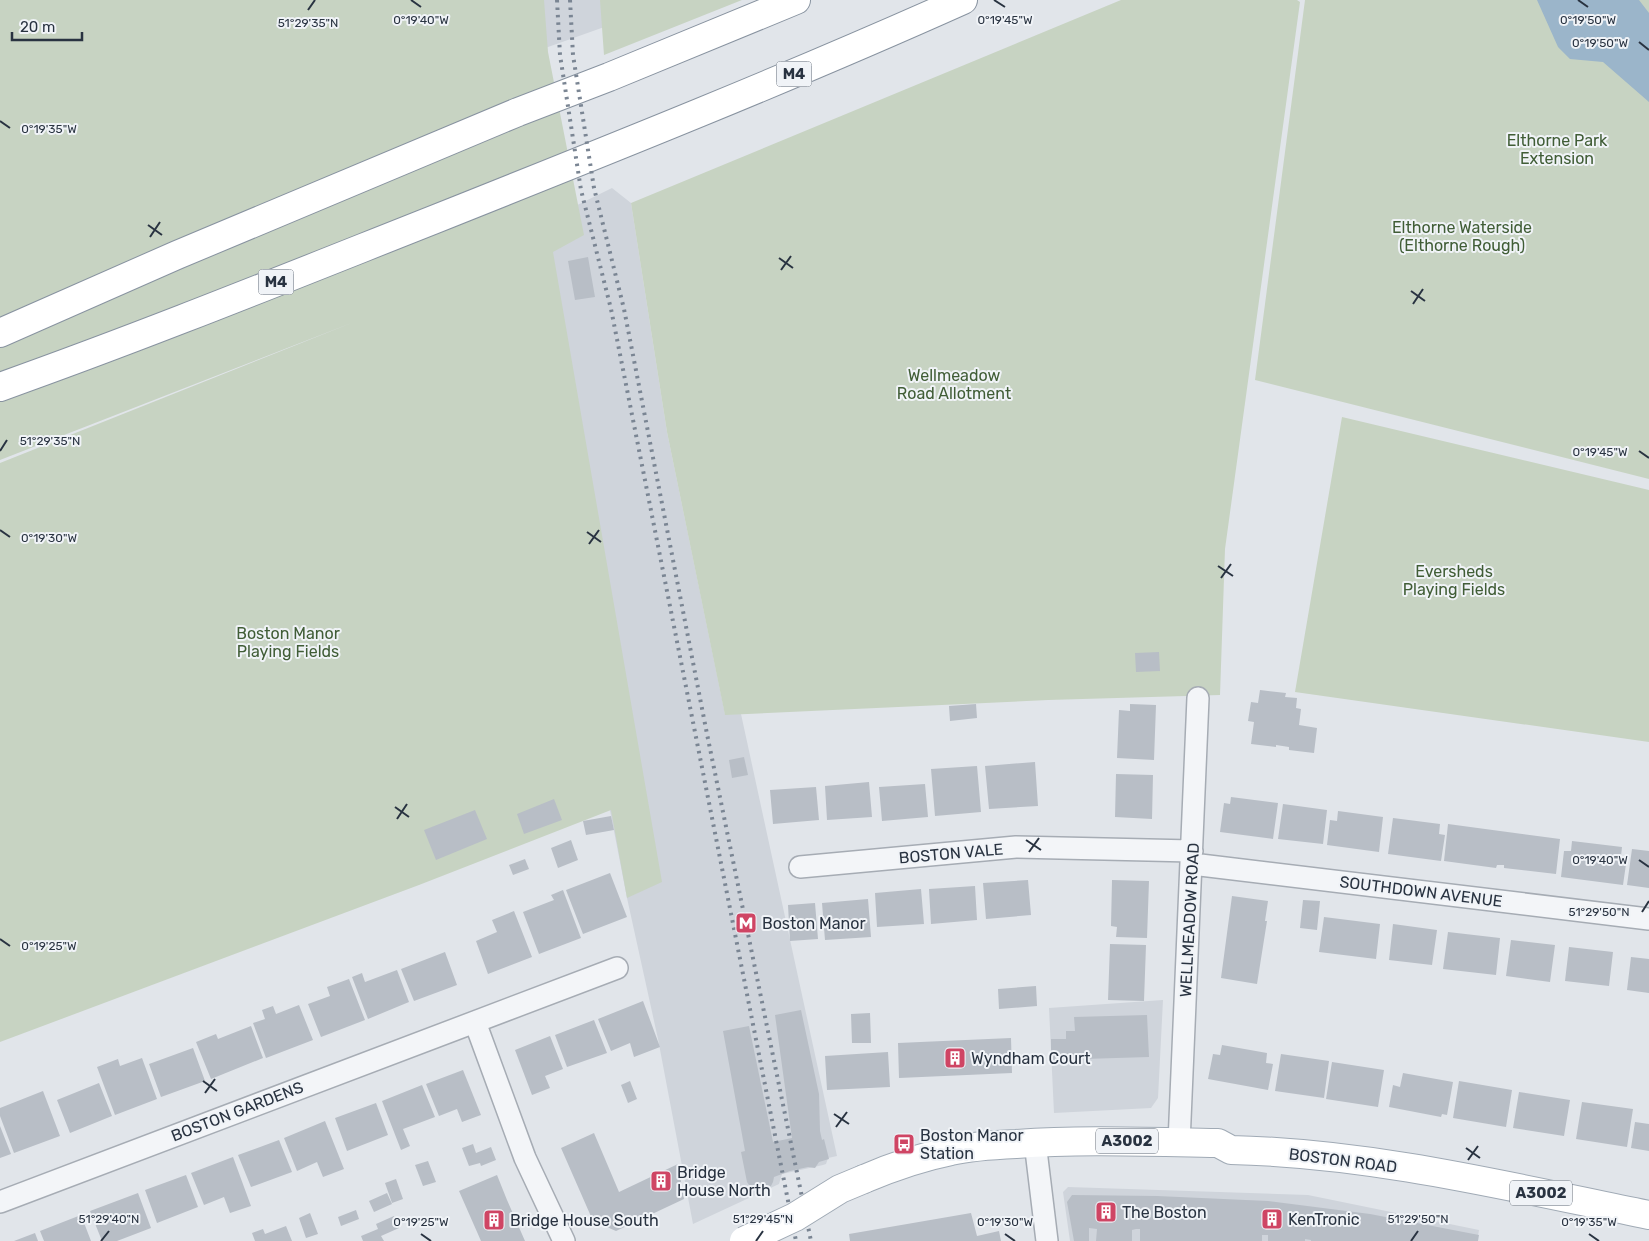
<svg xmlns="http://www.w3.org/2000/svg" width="1649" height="1241" font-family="Rubik,sans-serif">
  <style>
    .built { fill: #cfd4db }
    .green { fill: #c7d3c2 }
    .water { fill: #9bb5ca }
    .building { fill: #b8bec6 }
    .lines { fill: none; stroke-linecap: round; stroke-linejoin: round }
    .minor-casing { stroke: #a6acb4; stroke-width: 24 }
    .primary-casing { stroke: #a0aab5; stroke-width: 30 }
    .motorway-casing { stroke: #8893a0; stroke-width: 30 }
    .minor { stroke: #f3f5f8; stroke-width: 21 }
    .primary { stroke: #fff; stroke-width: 28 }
    .motorway { stroke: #fff; stroke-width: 28 }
    .rail { stroke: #7a8593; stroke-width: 4; stroke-dasharray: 2.5 5; stroke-linecap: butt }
    .primary-bridge-casing { stroke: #a0aab5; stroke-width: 30; stroke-linecap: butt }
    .primary-bridge { stroke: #fff; stroke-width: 28 }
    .ticks { fill: none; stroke: #293341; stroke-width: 2 }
    .labels { text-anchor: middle; stroke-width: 4; stroke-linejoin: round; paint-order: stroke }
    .shield { fill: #f0f3f7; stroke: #656d78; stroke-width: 1 }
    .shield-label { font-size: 15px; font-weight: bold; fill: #293341 }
    .park-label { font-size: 16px; fill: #405d36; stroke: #f0f3f7 }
    .street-label { font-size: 16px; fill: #293341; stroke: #f0f3f7 }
    .poi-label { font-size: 16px; fill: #293341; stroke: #f0f3f7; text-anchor: start }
    .ticks-label { font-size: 12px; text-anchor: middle; fill: #293341; stroke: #f0f3f7; stroke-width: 4; stroke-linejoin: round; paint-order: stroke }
  </style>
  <rect width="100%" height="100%" fill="#e1e5ea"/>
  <path class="built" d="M456 0H624V20L469 75Z
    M612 188 631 203 667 432 725 714H741L837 1156 828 1158 826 1164 823 1165 782 1174 779 1184 693 1224 658 1039 627 898 500 243Z
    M1163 1000 1158 1098 1151 1108 1054 1113 1049 1008Z
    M1068 1187 1308 1195 1479 1230 1477 1241H1070L1063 1192Z"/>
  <path class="green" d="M0 0H544L548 52 584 235 553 252 662 882 627 898 611 810 419 885 0 1042V463L354 322 0 460Z
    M600 0H742L604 55Z
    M1121 0H1297L1300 2 1225 549 1220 695 1048 700 725 715 667 432 631 203Z
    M1305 0H1649V479L1255 380Z
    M1342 417 1649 490V742L1295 692Z"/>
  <path class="water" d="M1537 0H1639L1649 13V102L1603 62 1570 59 1558 47Z"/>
  <path class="building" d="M588 257 595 297 575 300 568 261Z
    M1159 652 1160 671 1136 672 1135 653Z
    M1260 690 1286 693 1285 697 1297 698 1296 708 1301 709 1299 725 1317 728 1314 753 1289 750V747L1276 745V747L1251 744 1254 722 1248 721 1251 702 1258 703Z
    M976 704 977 718 950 721 949 706Z
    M1130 704 1156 705 1154 760 1117 758 1119 710 1130 711Z
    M744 757 748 775 732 778 729 760Z
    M1035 762 1038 806 989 809 985 766Z
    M977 766 981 812 935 816 931 769Z
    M1116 774 1153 775 1152 819 1115 817Z
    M869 782 872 817 827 820 825 786Z
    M925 784 928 817 882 821 879 787Z
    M816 787 819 820 773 824 770 790Z
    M1231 797 1278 803 1273 839 1220 832 1224 803 1230 804Z
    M554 799 562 820 524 834 517 814Z
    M1283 804 1327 810 1323 844 1278 839Z
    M475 810 487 839 436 860 424 830Z
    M1338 811 1383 817 1379 852 1327 845 1330 820 1337 821Z
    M611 816 614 830 586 835 583 821Z
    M1393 818 1440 824 1439 834 1445 835 1441 861 1388 854Z
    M1448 824 1560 839 1556 874 1504 868V865H1497L1496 868 1444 861Z
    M571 840 578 860 558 868 551 848Z
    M1572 841 1622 847 1621 856 1627 857 1623 885 1561 877 1564 851H1571Z
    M1632 849 1649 851V888L1627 885Z
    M525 859 529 869 513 875 509 865Z
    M610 873 627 917 583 934 566 890Z
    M1028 880 1031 915 986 919 983 883Z
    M1112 880 1149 881 1147 938 1116 937 1117 927 1111 926Z
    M975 886 977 920 931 924 929 889Z
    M921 889 924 924 877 927 875 893Z
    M563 890 581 938 539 954 523 912 554 900 551 895Z
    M1232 896 1268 901 1265 921H1267L1257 984 1221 978Z
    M868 899 871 937 825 940 822 903Z
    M1303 900 1320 901 1317 930 1300 928Z
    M815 903 818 939 790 941 788 905Z
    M514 911 532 957 488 974 476 941 497 932 492 920Z
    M1324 917 1380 924 1376 959 1319 952Z
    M1393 924 1437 930 1432 965 1389 960Z
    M1448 932 1500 938 1496 975 1443 969Z
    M1511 940 1555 945 1550 982 1506 976Z
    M1110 944 1146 945 1144 1001 1108 1000Z
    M1569 947 1613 952 1609 986 1565 981Z
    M445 952 457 985 414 1001 401 969Z
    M1631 957 1649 959V993L1627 990Z
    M397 970 409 1002 368 1019 352 977 362 973 365 982Z
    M349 979 365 1020 321 1037 308 1004 330 996 327 987Z
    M1036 986 1037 1006 999 1009 998 989Z
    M643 1001 660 1047 634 1057 630 1043 611 1051 598 1019Z
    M299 1005 313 1040 266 1058 253 1023 265 1019 262 1010 273 1006 276 1014Z
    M801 1010 819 1094 820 1131 822 1140 824 1139 829 1159 819 1162 815 1168 808 1167 790 1171 774 1177 773 1182 771 1186 764 1190H757L751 1188 747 1182 741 1152 745 1151 723 1031 749 1026 773 1142 792 1138 775 1015Z
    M870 1013 871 1043H852L851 1014Z
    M1147 1015 1149 1057 1051 1060V1039H1066V1031H1075L1074 1017Z
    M594 1020 607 1053 567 1067 555 1035Z
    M251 1026 263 1058 211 1079 196 1042 216 1034 218 1039Z
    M550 1036 563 1069 545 1076 550 1088 532 1095 515 1050Z
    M1011 1038 1012 1073 899 1078 898 1043Z
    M1222 1045 1267 1053 1266 1063 1273 1064 1268 1090 1208 1079 1213 1054 1220 1055Z
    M193 1048 205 1081 161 1097 149 1064Z
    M888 1052 890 1087 827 1090 825 1056Z
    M1281 1054 1329 1061 1324 1098 1275 1091Z
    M142 1058 157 1099 115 1115 97 1067 118 1059 120 1066Z
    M1332 1062 1384 1070 1378 1107 1326 1099Z
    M463 1070 481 1115 462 1122 457 1109 439 1116 426 1084Z
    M1403 1073 1453 1082 1447 1115 1442 1114 1441 1117 1389 1107 1393 1085 1400 1087Z
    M630 1081 637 1099 628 1103 621 1085Z
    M1459 1081 1512 1090 1506 1127 1453 1118Z
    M99 1083 112 1116 70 1133 57 1100Z
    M422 1085 435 1117 403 1129 410 1146 401 1150 382 1101Z
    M43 1091 60 1136 14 1153 0 1116V1108Z
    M1519 1092 1570 1100 1564 1136 1513 1128Z
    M1582 1102 1633 1109 1627 1147 1576 1139Z
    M376 1103 388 1135 347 1151 335 1118Z
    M325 1121 344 1169 323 1177 317 1162 297 1171 284 1138Z
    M1635 1122 1649 1124V1151L1631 1148Z
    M0 1126 11 1154 0 1158Z
    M594 1133 619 1192 678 1164 684 1199 616 1231 593 1221 561 1148Z
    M279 1140 292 1172 251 1187 238 1155Z
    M473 1144 476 1153 491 1147 496 1160 481 1166 480 1163 469 1166 462 1148Z
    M233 1157 251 1206 230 1213 224 1197 204 1205 191 1173Z
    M428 1161 436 1182 423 1186 415 1165Z
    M186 1175 198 1207 157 1223 145 1190Z
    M497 1175 507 1200 525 1241H481L459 1191Z
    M396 1179 403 1199 392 1203 385 1183Z
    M138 1193 151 1228 117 1241H102L90 1211Z
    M387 1193 392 1204 374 1212 369 1201Z
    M1072 1195 1157 1196 1268 1201 1370 1214 1479 1235 1478 1241H1311V1240L1305 1239V1241H1268V1235H1262V1241H1140V1229H1136L1132 1230V1241H1096L1097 1229 1089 1228V1241H1074L1067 1202Z
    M356 1210 359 1219 341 1226 338 1217Z
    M310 1213 318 1234 306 1238 299 1218Z
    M971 1213 977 1236 999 1231 1001 1241H850L849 1234Z
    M81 1215 91 1241H44L40 1231Z
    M394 1216 399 1228 381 1236 384 1241H363L361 1236 378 1229 376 1224Z
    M286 1226 292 1241H255L252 1233 263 1229 265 1234Z
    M35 1233 38 1241H14Z"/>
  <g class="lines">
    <g class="minor-casing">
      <path id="minor" d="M1192 864 1649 919
        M800 867 1016 847 1192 851
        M475 1022 525 1158 564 1241
        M1035 1142 1047 1241
        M1179 1143 1198 698
        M0 1202 617 968"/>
    </g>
    <g class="primary-casing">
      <path id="primary" d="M864 1179C892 1167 921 1157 951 1151 972 1146 994 1145 1016 1144 1083 1139 1151 1142 1218 1143L1231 1150C1372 1153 1511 1187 1649 1215"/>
    </g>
    <g class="motorway-casing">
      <path id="motorway" d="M0 333 177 255 518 112 609 77 796 0
        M0 387C146 335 289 277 433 220 611 149 789 78 963 0"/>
    </g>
    <use href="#minor" class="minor"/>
    <use href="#primary" class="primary"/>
    <use href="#motorway" class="motorway"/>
    <path class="rail" d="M557 0 560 55 581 190 611 309 796 1241
      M570 0 573 55 594 188 624 309 707 734 811 1241"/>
    <g class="primary-bridge-casing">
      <path id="primary-bridge" d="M744 1241 795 1217 840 1189 864 1179"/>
    </g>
    <use href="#primary-bridge" class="primary-bridge"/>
  </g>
  <path class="ticks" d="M411 0 421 7M994 0 1005 7M1578 0 1588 7M308 10 315 0M1639 42 1649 50M0 121 10 128M148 225 162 235M150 237 160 222M779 258 793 268M781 270 791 256M1411 291 1425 301M1413 304 1423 289M0 451 7 440M1639 451 1649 458M0 530 10 537M587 532 601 542M589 544 599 530M1218 566 1233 576M1221 578 1231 564M395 807 409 817M397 819 407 804M1026 840 1041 850M1029 852 1039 838M1639 860 1649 867M1642 912 1649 901M0 939 10 946M203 1081 217 1091M205 1093 215 1079M834 1114 849 1124M836 1127 847 1112M1466 1148 1480 1158M1468 1160 1478 1146M421 1234 431 1241M1005 1234 1015 1241M1589 1234 1599 1241M101 1241 109 1231M756 1241 763 1231M1411 1241 1418 1231"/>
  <defs>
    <g id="metro-square" transform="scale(1.125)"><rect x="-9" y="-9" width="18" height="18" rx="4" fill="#cf4564" stroke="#f0f3f7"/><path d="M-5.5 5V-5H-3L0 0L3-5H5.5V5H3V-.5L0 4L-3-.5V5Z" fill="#fff"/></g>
    <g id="building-square" transform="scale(1.125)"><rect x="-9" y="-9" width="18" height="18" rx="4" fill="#cf4564" stroke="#f0f3f7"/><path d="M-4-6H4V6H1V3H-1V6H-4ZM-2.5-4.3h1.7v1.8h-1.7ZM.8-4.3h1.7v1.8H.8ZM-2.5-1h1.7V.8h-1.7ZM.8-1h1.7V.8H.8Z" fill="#fff"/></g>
    <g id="bus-square" transform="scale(1.125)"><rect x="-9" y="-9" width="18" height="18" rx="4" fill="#cf4564" stroke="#f0f3f7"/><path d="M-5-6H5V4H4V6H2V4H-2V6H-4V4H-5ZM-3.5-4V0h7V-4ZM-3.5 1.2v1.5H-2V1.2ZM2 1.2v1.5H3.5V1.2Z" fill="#fff"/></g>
  </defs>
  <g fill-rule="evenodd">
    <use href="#metro-square" x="746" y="923"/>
    <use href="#building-square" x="955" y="1058"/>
    <use href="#bus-square" x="904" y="1144"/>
    <use href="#building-square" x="661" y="1181"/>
    <use href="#building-square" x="1106" y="1212"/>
    <use href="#building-square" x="1272" y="1219"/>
    <use href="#building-square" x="494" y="1220"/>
  </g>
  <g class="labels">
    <g class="shield">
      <rect x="776.5" y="61.5" width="35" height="25" rx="4"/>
      <rect x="258.5" y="269.5" width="35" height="25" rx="4"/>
      <rect x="1096" y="1128.5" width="62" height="25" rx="4"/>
      <rect x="1510" y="1180.5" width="62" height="25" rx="4"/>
    </g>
    <g class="shield-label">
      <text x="794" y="79">M4</text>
      <text x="276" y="287">M4</text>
      <text x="1127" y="1146">A3002</text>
      <text x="1541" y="1198">A3002</text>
    </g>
    <g class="park-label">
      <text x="1557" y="146">Elthorne Park<tspan x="1557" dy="18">Extension</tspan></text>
      <text x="1462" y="233">Elthorne Waterside<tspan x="1462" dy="18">(Elthorne Rough)</tspan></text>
      <text x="954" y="381">Wellmeadow<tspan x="954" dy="18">Road Allotment</tspan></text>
      <text x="1454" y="577">Eversheds<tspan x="1454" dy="18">Playing Fields</tspan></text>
      <text x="288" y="639">Boston Manor<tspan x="288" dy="18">Playing Fields</tspan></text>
    </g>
    <g class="street-label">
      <text transform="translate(951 853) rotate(-5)" y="6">BOSTON VALE</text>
      <text transform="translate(1421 891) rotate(7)" y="6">SOUTHDOWN AVENUE</text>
      <text transform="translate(1189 920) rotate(-87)" y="6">WELLMEADOW ROAD</text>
      <text transform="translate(237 1111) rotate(-21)" y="6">BOSTON GARDENS</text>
      <text transform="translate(1343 1160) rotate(7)" y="6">BOSTON ROAD</text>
    </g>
    <g class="poi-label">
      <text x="762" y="929">Boston Manor</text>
      <text x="971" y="1064">Wyndham Court</text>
      <text x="920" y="1141">Boston Manor<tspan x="920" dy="18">Station</tspan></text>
      <text x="677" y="1178">Bridge<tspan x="677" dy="18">House North</tspan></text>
      <text x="1122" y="1218">The Boston</text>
      <text x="1288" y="1225">KenTronic</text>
      <text x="510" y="1226">Bridge House South</text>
    </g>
  </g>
  <g class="ticks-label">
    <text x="1588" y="24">0°19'50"W</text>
    <text x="421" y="24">0°19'40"W</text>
    <text x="1005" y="24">0°19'45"W</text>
    <text x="308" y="27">51°29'35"N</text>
    <text x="1600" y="47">0°19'50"W</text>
    <text x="49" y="133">0°19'35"W</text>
    <text x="50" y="445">51°29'35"N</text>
    <text x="1600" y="456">0°19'45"W</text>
    <text x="49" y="542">0°19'30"W</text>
    <text x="1600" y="864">0°19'40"W</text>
    <text x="1599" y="916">51°29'50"N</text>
    <text x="49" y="950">0°19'25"W</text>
    <text x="109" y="1223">51°29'40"N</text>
    <text x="763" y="1223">51°29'45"N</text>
    <text x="1418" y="1223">51°29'50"N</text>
    <text x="421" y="1226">0°19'25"W</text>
    <text x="1005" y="1226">0°19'30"W</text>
    <text x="1589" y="1226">0°19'35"W</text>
  </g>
  <path d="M12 32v8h70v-8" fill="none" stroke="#293341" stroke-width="2.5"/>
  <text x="20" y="32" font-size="15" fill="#293341" stroke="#f0f3f7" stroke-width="4" paint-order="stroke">20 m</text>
</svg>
